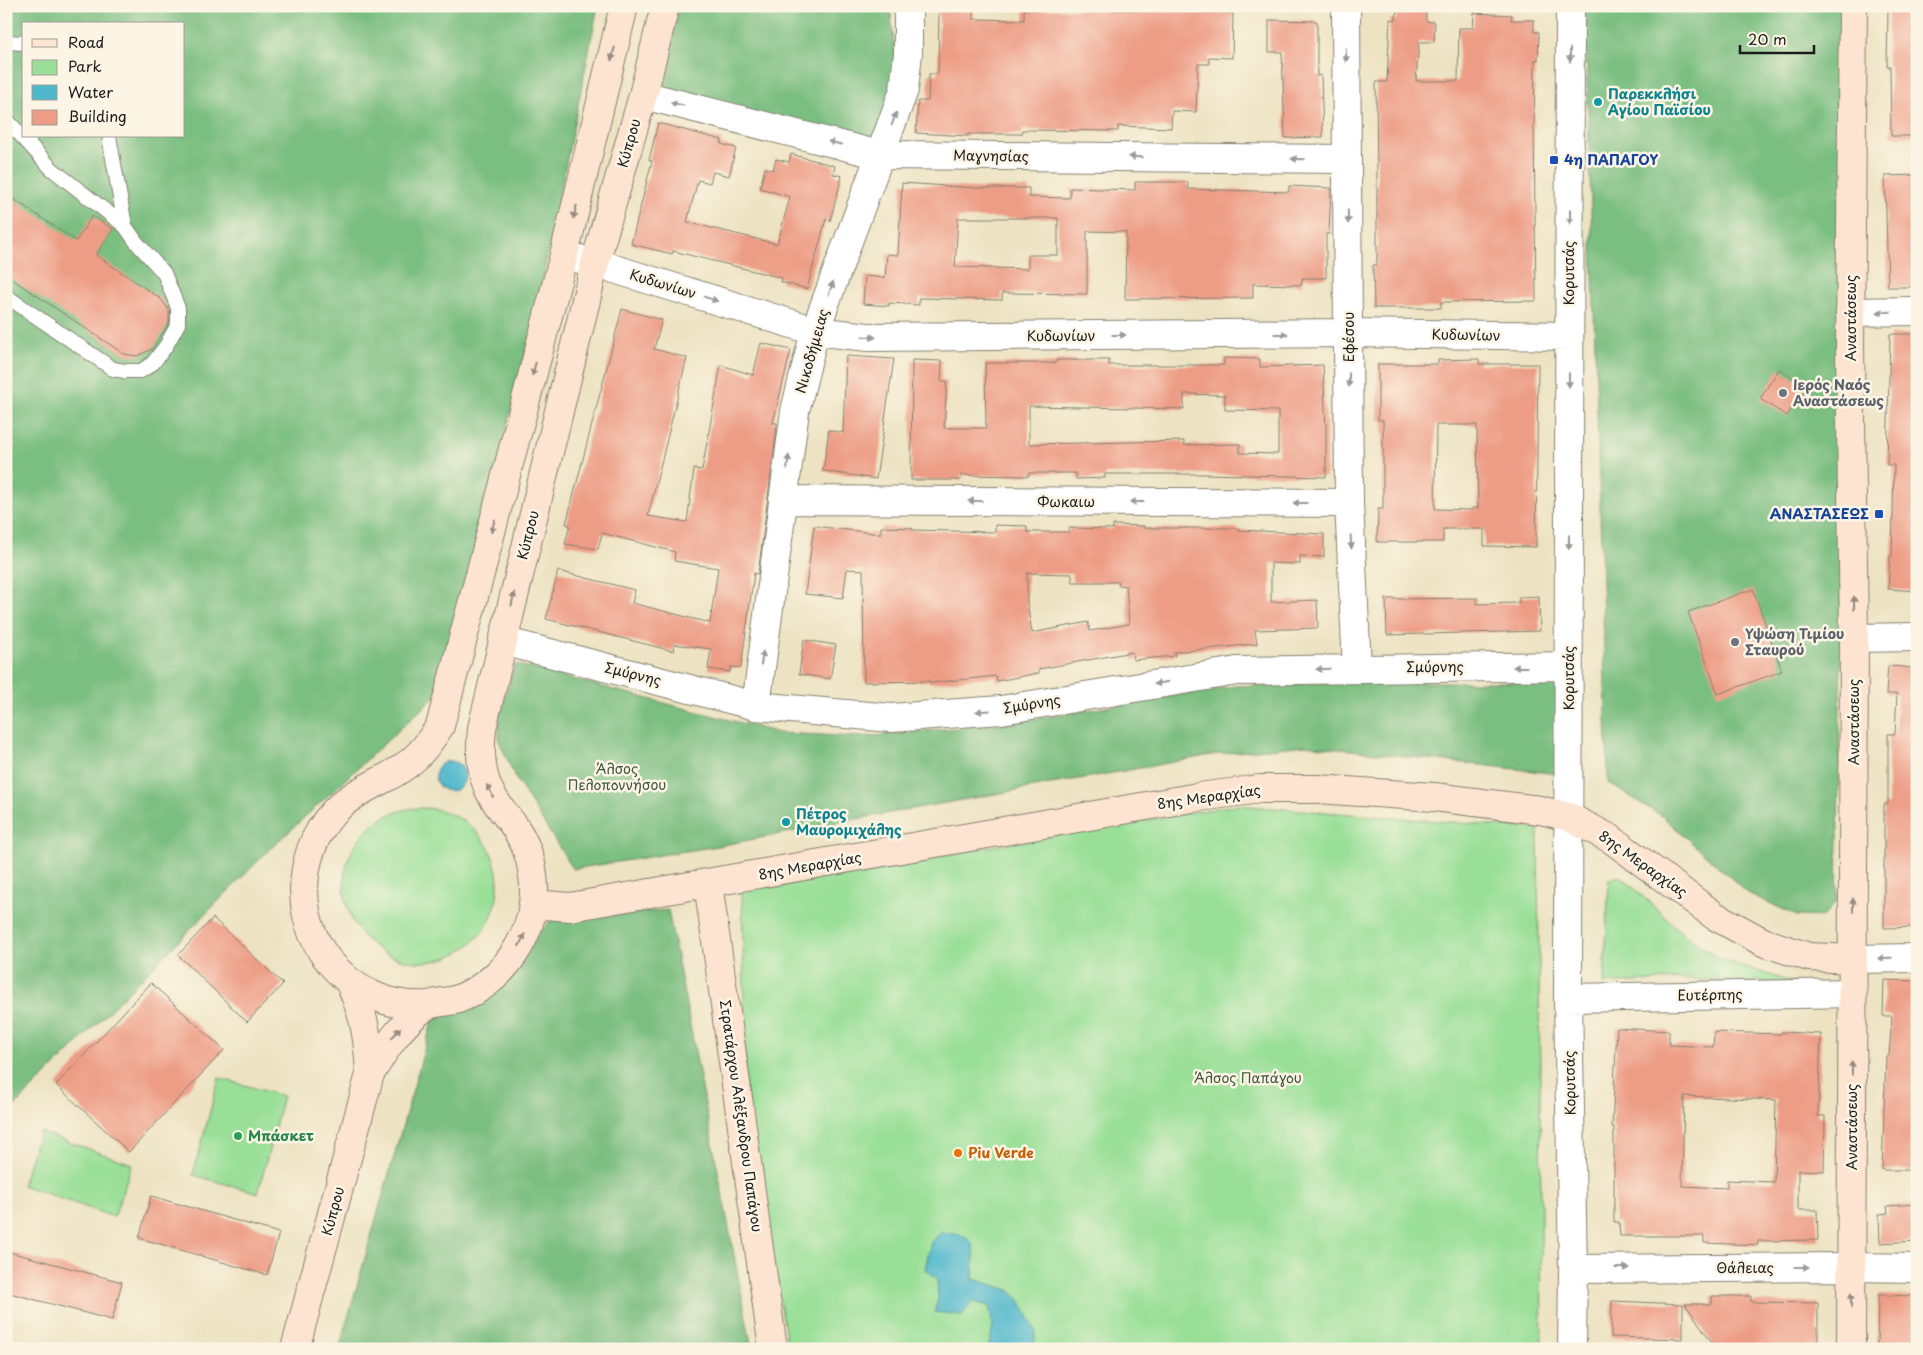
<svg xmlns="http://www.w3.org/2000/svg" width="1923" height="1355" font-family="'Playpen Sans',sans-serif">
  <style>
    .green { fill: #99df97; stroke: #5a7e5a }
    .forest { fill: #7abe80; stroke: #4b6d4e; fill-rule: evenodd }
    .water { fill: #4eb7cc; stroke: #356a74 }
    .building { fill: #ed9c85; fill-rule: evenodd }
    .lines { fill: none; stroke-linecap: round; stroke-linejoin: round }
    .lane-casing { stroke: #848070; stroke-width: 16 }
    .street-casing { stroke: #848070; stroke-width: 30 }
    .secondary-casing { stroke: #848070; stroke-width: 30 }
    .lane { stroke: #fff; stroke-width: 14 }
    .street { stroke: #fff; stroke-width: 28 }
    .secondary { stroke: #fde4d1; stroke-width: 28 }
    .oneway { fill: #988a80 }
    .oneway2 { fill: #999 }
    .culture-dot { fill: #0f9aa8; stroke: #fcf5e5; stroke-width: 2 }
    .transit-dot { fill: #1a4fb4; stroke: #fcf5e5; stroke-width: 2 }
    .worship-dot { fill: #6b7280; stroke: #fcf5e5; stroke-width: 2 }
    .leisure-dot { fill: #2e9e5b; stroke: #fcf5e5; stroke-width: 2 }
    .food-dot { fill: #e8710a; stroke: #fcf5e5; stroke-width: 2 }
    .labels { text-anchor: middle; stroke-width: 5; stroke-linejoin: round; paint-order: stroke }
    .culture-label { font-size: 14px; font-weight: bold; fill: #0d838f; stroke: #fcf5e5; text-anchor: start }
    .street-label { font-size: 14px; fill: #1c1c1c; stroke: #fcf5e5 }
    .transit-label { font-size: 14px; font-weight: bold; fill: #164399; stroke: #fcf5e5; text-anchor: start }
    .worship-label { font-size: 14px; font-weight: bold; fill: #5b616d; stroke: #fcf5e5; text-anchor: start }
    .park-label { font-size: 14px; fill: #425641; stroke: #fcf5e5 }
    .leisure-label { font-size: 14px; font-weight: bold; fill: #27864d; stroke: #fcf5e5; text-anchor: start }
    .food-label { font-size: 14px; font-weight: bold; fill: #c56008; stroke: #fcf5e5; text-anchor: start }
  </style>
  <rect width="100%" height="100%" fill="#fcf5e5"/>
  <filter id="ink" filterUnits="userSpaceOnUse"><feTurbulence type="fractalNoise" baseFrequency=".02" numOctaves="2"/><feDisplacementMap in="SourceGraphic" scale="10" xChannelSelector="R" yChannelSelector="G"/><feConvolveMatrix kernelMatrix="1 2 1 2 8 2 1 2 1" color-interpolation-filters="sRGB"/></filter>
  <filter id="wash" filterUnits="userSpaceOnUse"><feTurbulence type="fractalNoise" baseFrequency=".0096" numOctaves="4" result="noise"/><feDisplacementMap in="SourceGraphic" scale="20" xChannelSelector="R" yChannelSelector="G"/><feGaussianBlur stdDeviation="1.12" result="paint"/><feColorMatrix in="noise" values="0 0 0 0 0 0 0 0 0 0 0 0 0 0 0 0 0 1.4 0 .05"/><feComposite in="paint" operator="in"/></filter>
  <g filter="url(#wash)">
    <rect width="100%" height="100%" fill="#ede3c3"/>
    <path class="green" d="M1236 805 1538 829 1542 1349H788L746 1103 742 889Z
      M344 885a77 77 0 1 1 154 0a77 77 0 1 1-154 0Z
      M1621 876 1682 933 1720 959 1795 983 1679 979 1604 984 1609 879Z
      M219 1078 283 1096 258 1193 193 1175Z
      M40 1132 132 1164 114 1217 22 1185Z"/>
    <path class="forest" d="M6 6H598L535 316 440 692 268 851 6 1115ZM24 24H184V136H24Z
      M679 6 890 7 898 79 879 146 658 87Z
      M1585 6H1851L1837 900 1823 917 1797 916 1748 893 1662 816 1608 783Z
      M515 664 779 733 861 737 1009 723 1236 686 1351 682H1559V774L1306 745 1218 754 867 817 718 846 573 869 516 779 499 741V716Z
      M668 910 752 1349H339L435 1012 497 983 551 920Z"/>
    <path class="water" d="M435 776a15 15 0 1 1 30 0a15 15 0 1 1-30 0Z
      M942 1232C981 1236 974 1247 973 1279L1009 1290 1020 1300 1036 1332 1033 1349H988L993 1327 989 1306 973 1302 962 1315 934 1312 938 1299 937 1278 925 1269 931 1242Z"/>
    <g id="blocks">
      <path class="building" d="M1024 9 1152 10 1233 13 1232 58 1209 57V64H1198L1196 112 1172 111 1171 128 1118 126V131L1022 130V134H968V136L916 133 918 101H928L929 74H938L939 10 973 11V19L1024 20Z
        M1397 9 1426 10V21L1435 22 1434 42H1419L1416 81H1458L1459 28H1473L1474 13 1512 15 1511 20H1534V32H1539L1538 60H1535L1534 127 1536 301 1441 302V308H1374L1373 265H1377V179L1376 82H1387L1390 19 1396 20Z
        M1888 11H1917V136H1891L1890 66H1887Z
        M1269 20 1317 21V76L1321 75 1323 137 1285 138 1282 52H1269Z
        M658 123 722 140 721 144 736 148 729 176 713 172 710 183 698 180 687 222 777 244 790 197 760 188 765 168 773 170 776 159 789 162 791 154 835 166 833 174 842 176 830 221 826 219 807 289 781 282 782 278 673 251 672 254 631 244 652 161 649 160Z
        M1917 175V287H1888L1885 176Z
        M1135 182H1188V189L1289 192V186L1331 188 1329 234H1326V278H1302V285L1253 284V298L1125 299 1126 232 1087 231V294L1002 293V300L919 298V305L889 303V306L863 304 865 276 885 278 887 254 898 255 902 183 977 188H1029V197L1070 198V188L1135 190ZM958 218H1058V255H1028V269L955 267Z
        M6 194 76 241 92 216 113 229 96 255 161 299 169 310V323L152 349 137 356 124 354 6 275Z
        M622 309 662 320 654 349 687 358 648 516 687 522 694 469 702 470 721 365 753 375 761 343 791 350 773 423H777L776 435 758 574 754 573 741 668 731 667 730 672 708 669 711 649 674 644 673 651 546 619 558 571 635 590 632 603 710 623 718 568 674 561 675 552 602 533 598 549 565 544 570 525 566 524Z
        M1890 334H1917V591L1888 589 1890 556H1892L1894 465H1887Z
        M846 356 894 359 876 479 823 471 829 430 843 433Z
        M1224 358 1260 359V367L1323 365 1326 429V477L1206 474H1105V478L1076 479V473H1029V476L961 475V480H911L912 360 942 361 941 381H947L944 428H986L985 363H1056V360H1109V365H1224ZM1184 394 1225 395V410L1278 411V454L1240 453V444L1184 445V441L1029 444V406L1184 409Z
        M1479 359V364H1538L1536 547 1484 546V529H1443V542H1377L1378 509H1383V420H1378V364H1438V360ZM1436 425H1477L1478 508H1472V510L1435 509Z
        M1779 369 1806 387 1787 416 1760 399Z
        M995 525 1027 526V532H1069V528L1113 529V525L1144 526 1143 528H1238V530L1324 534V557L1300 556V564L1271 563V602L1317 600 1318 628 1255 630 1257 644 1174 652 1175 656 1133 660 1132 652 1039 669V673L997 681 996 676 930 683V681L864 682 863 570 847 569 843 598 805 594 814 526 881 534V527L912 528V530L995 532ZM1027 573 1072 574V582H1119L1118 585 1126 586 1129 624 1090 631 1088 622 1032 633 1027 602Z
        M1753 589 1782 671 1718 694 1688 612Z
        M1539 596 1540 631 1387 635 1386 599 1477 598V604L1519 603V597Z
        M804 640 836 645 830 679 799 674Z
        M1888 666 1917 668V927L1884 928V804H1888V734H1895L1897 694H1886Z
        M213 918 283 984 247 1022 178 955Z
        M1884 980 1917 981V1170H1882L1886 1056H1889L1892 1016H1883Z
        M151 983 224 1050 129 1152 56 1085Z
        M1617 1028 1669 1031V1045L1713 1047 1714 1032 1781 1034V1032L1821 1034 1818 1116H1825L1824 1171 1798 1170V1210H1817L1818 1240 1758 1241V1245L1704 1243V1236H1620L1619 1222H1614V1127H1612ZM1684 1096 1776 1100 1774 1182 1727 1180V1188L1682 1186Z
        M151 1196 279 1233 267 1275 139 1238Z
        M1917 1204V1241L1880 1243 1879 1214 1888 1213 1887 1206Z
        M6 1251 122 1282 112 1320 6 1292Z
        M1878 1295 1917 1296V1346L1877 1345Z
        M1712 1296H1751V1302L1818 1303V1349H1717L1685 1304H1712Z
        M1612 1301 1683 1304V1339L1611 1337Z"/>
    </g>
  </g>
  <g filter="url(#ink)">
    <use href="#blocks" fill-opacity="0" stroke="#848070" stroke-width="1"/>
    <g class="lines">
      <g class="lane-casing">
        <path id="lane" d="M6 42 24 43
          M6 119 52 169 125 226
          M6 296 113 369 125 371H141L153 363 166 346 178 324V308L164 273 137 243 125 226 109 136"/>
      </g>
      <g class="street-casing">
        <path id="street" d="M1346 6 1349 503 1357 668
          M1570 6 1568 998 1573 1269 1572 1349
          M643 95 880 155 1347 159
          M564 255 595 263 815 331 868 337 1349 333 1569 336
          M1850 312 1917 311
          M783 500 1349 503
          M1854 638 1917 637
          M503 641 756 706 891 718 1001 710 1237 671 1569 666
          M756 706 795 411 815 331 904 90 908 53V6
          M1853 959 1917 958
          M1568 998 1852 993
          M1573 1269 1852 1267 1917 1268"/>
      </g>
      <g class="secondary-casing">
        <path id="secondary" d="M708 883 773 1349
          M533 904 570 907 1192 798 1260 789H1317L1434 797 1540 810 1569 817 1611 839 1715 916 1763 942 1809 957 1853 959
          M350 983C365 1017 368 1037 370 1074
          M427 1005C388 1008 352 990 328 960 292 915 297 844 341 805 360 788 385 781 405 766 420 756 430 741 440 726L564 255 624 6
          M295 1349 370 1074C386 1048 400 1025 425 1007 434 1001 448 1003 458 999 504 981 535 936 534 886 533 865 526 843 514 826 505 813 494 802 488 788 480 768 480 749 482 728L595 263 643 95 665 6
          M1851 1349 1854 638 1850 346 1853 6"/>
      </g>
      <use href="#lane" class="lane"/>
      <use href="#street" class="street"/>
      <use href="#secondary" class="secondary"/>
    </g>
    <defs><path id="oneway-solid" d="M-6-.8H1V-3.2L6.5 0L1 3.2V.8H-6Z" transform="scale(1.25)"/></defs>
    <g class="oneway">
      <use href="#oneway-solid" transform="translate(613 54) rotate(104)"/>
      <use href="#oneway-solid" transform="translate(575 212) rotate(104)"/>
      <use href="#oneway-solid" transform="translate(534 369) rotate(105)"/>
      <use href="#oneway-solid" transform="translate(493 526) rotate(105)"/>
      <use href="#oneway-solid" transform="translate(513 599) rotate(-76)"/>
      <use href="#oneway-solid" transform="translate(1854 603) rotate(-91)"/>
      <use href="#oneway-solid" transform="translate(490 791) rotate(-117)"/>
      <use href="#oneway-solid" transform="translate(1853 905) rotate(-90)"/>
      <use href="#oneway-solid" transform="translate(522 940) rotate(-65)"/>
      <use href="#oneway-solid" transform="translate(396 1033) rotate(-50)"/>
      <use href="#oneway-solid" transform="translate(1852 1068) rotate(-90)"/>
      <use href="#oneway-solid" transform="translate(1851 1300) rotate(-90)"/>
    </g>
    <g class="oneway2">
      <use href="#oneway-solid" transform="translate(1346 55) rotate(90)"/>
      <use href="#oneway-solid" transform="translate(1570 55) rotate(90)"/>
      <use href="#oneway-solid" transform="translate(677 104) rotate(-166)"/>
      <use href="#oneway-solid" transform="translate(894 119) rotate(-69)"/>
      <use href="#oneway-solid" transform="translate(835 143) rotate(-166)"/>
      <use href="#oneway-solid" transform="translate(1136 157) rotate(-179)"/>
      <use href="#oneway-solid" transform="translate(1298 159) rotate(-179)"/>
      <use href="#oneway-solid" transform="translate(1348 217) rotate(89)"/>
      <use href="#oneway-solid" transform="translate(1570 217) rotate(90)"/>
      <use href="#oneway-solid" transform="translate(831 288) rotate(-70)"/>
      <use href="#oneway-solid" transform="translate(711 299) rotate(17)"/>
      <use href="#oneway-solid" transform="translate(1884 312) rotate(179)"/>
      <use href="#oneway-solid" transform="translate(1281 334)"/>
      <use href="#oneway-solid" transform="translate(1119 335)"/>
      <use href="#oneway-solid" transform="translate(869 337) rotate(3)"/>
      <use href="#oneway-solid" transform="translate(1349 380) rotate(90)"/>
      <use href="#oneway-solid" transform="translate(1569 380) rotate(90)"/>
      <use href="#oneway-solid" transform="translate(788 462) rotate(-83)"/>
      <use href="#oneway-solid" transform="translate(975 501) rotate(-180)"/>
      <use href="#oneway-solid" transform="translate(1137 502) rotate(-180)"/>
      <use href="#oneway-solid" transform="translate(1300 503) rotate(-180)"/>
      <use href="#oneway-solid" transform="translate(1351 542) rotate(87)"/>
      <use href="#oneway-solid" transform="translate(1569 542) rotate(90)"/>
      <use href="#oneway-solid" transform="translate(762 658) rotate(-82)"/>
      <use href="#oneway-solid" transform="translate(1520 667) rotate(180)"/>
      <use href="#oneway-solid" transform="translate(1323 669) rotate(179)"/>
      <use href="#oneway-solid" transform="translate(1161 683) rotate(171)"/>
      <use href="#oneway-solid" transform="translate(983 711) rotate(176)"/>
      <use href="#oneway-solid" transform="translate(1885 958) rotate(179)"/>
      <use href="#oneway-solid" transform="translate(1802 1267)"/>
      <use href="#oneway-solid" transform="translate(1622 1268)"/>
    </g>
  </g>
  <g class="culture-dot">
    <circle cx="1598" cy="102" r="5"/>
    <circle cx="786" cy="822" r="5"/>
  </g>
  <g class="transit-dot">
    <rect x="1549" y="155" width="10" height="10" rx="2.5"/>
    <rect x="1874" y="509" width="10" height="10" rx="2.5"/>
  </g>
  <g class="worship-dot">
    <circle cx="1783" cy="393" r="5"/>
    <circle cx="1735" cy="642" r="5"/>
  </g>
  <circle class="leisure-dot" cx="238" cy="1136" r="5"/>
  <circle class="food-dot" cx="958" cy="1153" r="5"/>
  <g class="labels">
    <g class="culture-label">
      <text x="1608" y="99">Παρεκκλήσι<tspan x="1608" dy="16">Αγίου Παϊσίου</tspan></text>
      <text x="796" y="819">Πέτρος<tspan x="796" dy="16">Μαυρομιχάλης</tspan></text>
    </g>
    <g class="street-label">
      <text transform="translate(629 143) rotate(-74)" y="5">Κύπρου</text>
      <text transform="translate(991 156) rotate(1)" y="5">Μαγνησίας</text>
      <text transform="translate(1569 273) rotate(-90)" y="5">Κορυτσάς</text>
      <text transform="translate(663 284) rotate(17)" y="5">Κυδωνίων</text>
      <text transform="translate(1851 318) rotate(-90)" y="5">Αναστάσεως</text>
      <text transform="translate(1466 335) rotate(1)" y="5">Κυδωνίων</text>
      <text x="1061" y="341">Κυδωνίων</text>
      <text transform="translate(1349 337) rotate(-90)" y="5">Εφέσου</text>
      <text transform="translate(812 351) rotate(-74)" y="5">Νικοδήμειας</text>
      <text x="1066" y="507">Φωκαιω</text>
      <text transform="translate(528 535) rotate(-76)" y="5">Κύπρου</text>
      <text x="1435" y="672">Σμύρνης</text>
      <text transform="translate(633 674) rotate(14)" y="5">Σμύρνης</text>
      <text transform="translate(1569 678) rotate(-90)" y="5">Κορυτσάς</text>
      <text transform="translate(1032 704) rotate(-9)" y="5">Σμύρνης</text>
      <text transform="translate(1854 722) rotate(-90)" y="5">Αναστάσεως</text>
      <text transform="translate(1209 797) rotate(-8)" y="5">8ης Μεραρχίας</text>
      <text transform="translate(1643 864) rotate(35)" y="5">8ης Μεραρχίας</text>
      <text transform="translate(810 866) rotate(-10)" y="5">8ης Μεραρχίας</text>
      <text transform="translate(1710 995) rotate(-1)" y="5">Ευτέρπης</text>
      <text transform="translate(1570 1083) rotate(-91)" y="5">Κορυτσάς</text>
      <text transform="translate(741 1116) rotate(82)" y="5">Στρατάρχου Αλέξανδρου Παπάγου</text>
      <text transform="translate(1852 1127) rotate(-90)" y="5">Αναστάσεως</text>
      <text transform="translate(333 1211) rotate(-75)" y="5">Κύπρου</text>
      <text x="1745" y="1273">Θάλειας</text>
    </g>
    <g class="transit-label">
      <text x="1564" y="165">4η ΠΑΠΑΓΟΥ</text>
      <text x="1869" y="519" text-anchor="end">ΑΝΑΣΤΑΣΕΩΣ</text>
    </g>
    <g class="worship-label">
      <text x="1793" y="390">Ιερός Ναός<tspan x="1793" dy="16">Αναστάσεως</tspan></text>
      <text x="1745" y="639">Υψώση Τιμίου<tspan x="1745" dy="16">Σταυρού</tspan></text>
    </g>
    <g class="park-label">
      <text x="617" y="774">Άλσος<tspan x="617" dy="16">Πελοποννήσου</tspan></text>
      <text x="1248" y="1083">Άλσος Παπάγου</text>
    </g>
    <g class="leisure-label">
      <text x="248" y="1141">Μπάσκετ</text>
    </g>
    <g class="food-label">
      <text x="968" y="1158">Piu Verde</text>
    </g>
  </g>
  <rect width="1923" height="1355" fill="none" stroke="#fcf5e5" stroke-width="25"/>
  <rect x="22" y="22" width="162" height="115" fill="#fcf5e5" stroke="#a29e95"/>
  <rect x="32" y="39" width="25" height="8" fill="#fde4d1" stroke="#a29e95"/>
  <text x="68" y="48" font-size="15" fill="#1c1c1c">Road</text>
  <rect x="32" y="60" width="25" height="15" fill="#99df97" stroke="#a29e95"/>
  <text x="68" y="72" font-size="15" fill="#1c1c1c">Park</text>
  <rect x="32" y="85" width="25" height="15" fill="#4eb7cc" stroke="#a29e95"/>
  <text x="68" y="98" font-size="15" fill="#1c1c1c">Water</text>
  <rect x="32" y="110" width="25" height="15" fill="#ed9c85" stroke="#a29e95"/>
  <text x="68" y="122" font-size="15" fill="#1c1c1c">Building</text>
  <path d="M1740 45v8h74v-8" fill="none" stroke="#1c1c1c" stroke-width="2.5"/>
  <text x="1748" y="45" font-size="15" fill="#1c1c1c" stroke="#fcf5e5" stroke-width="4" paint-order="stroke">20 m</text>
</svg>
